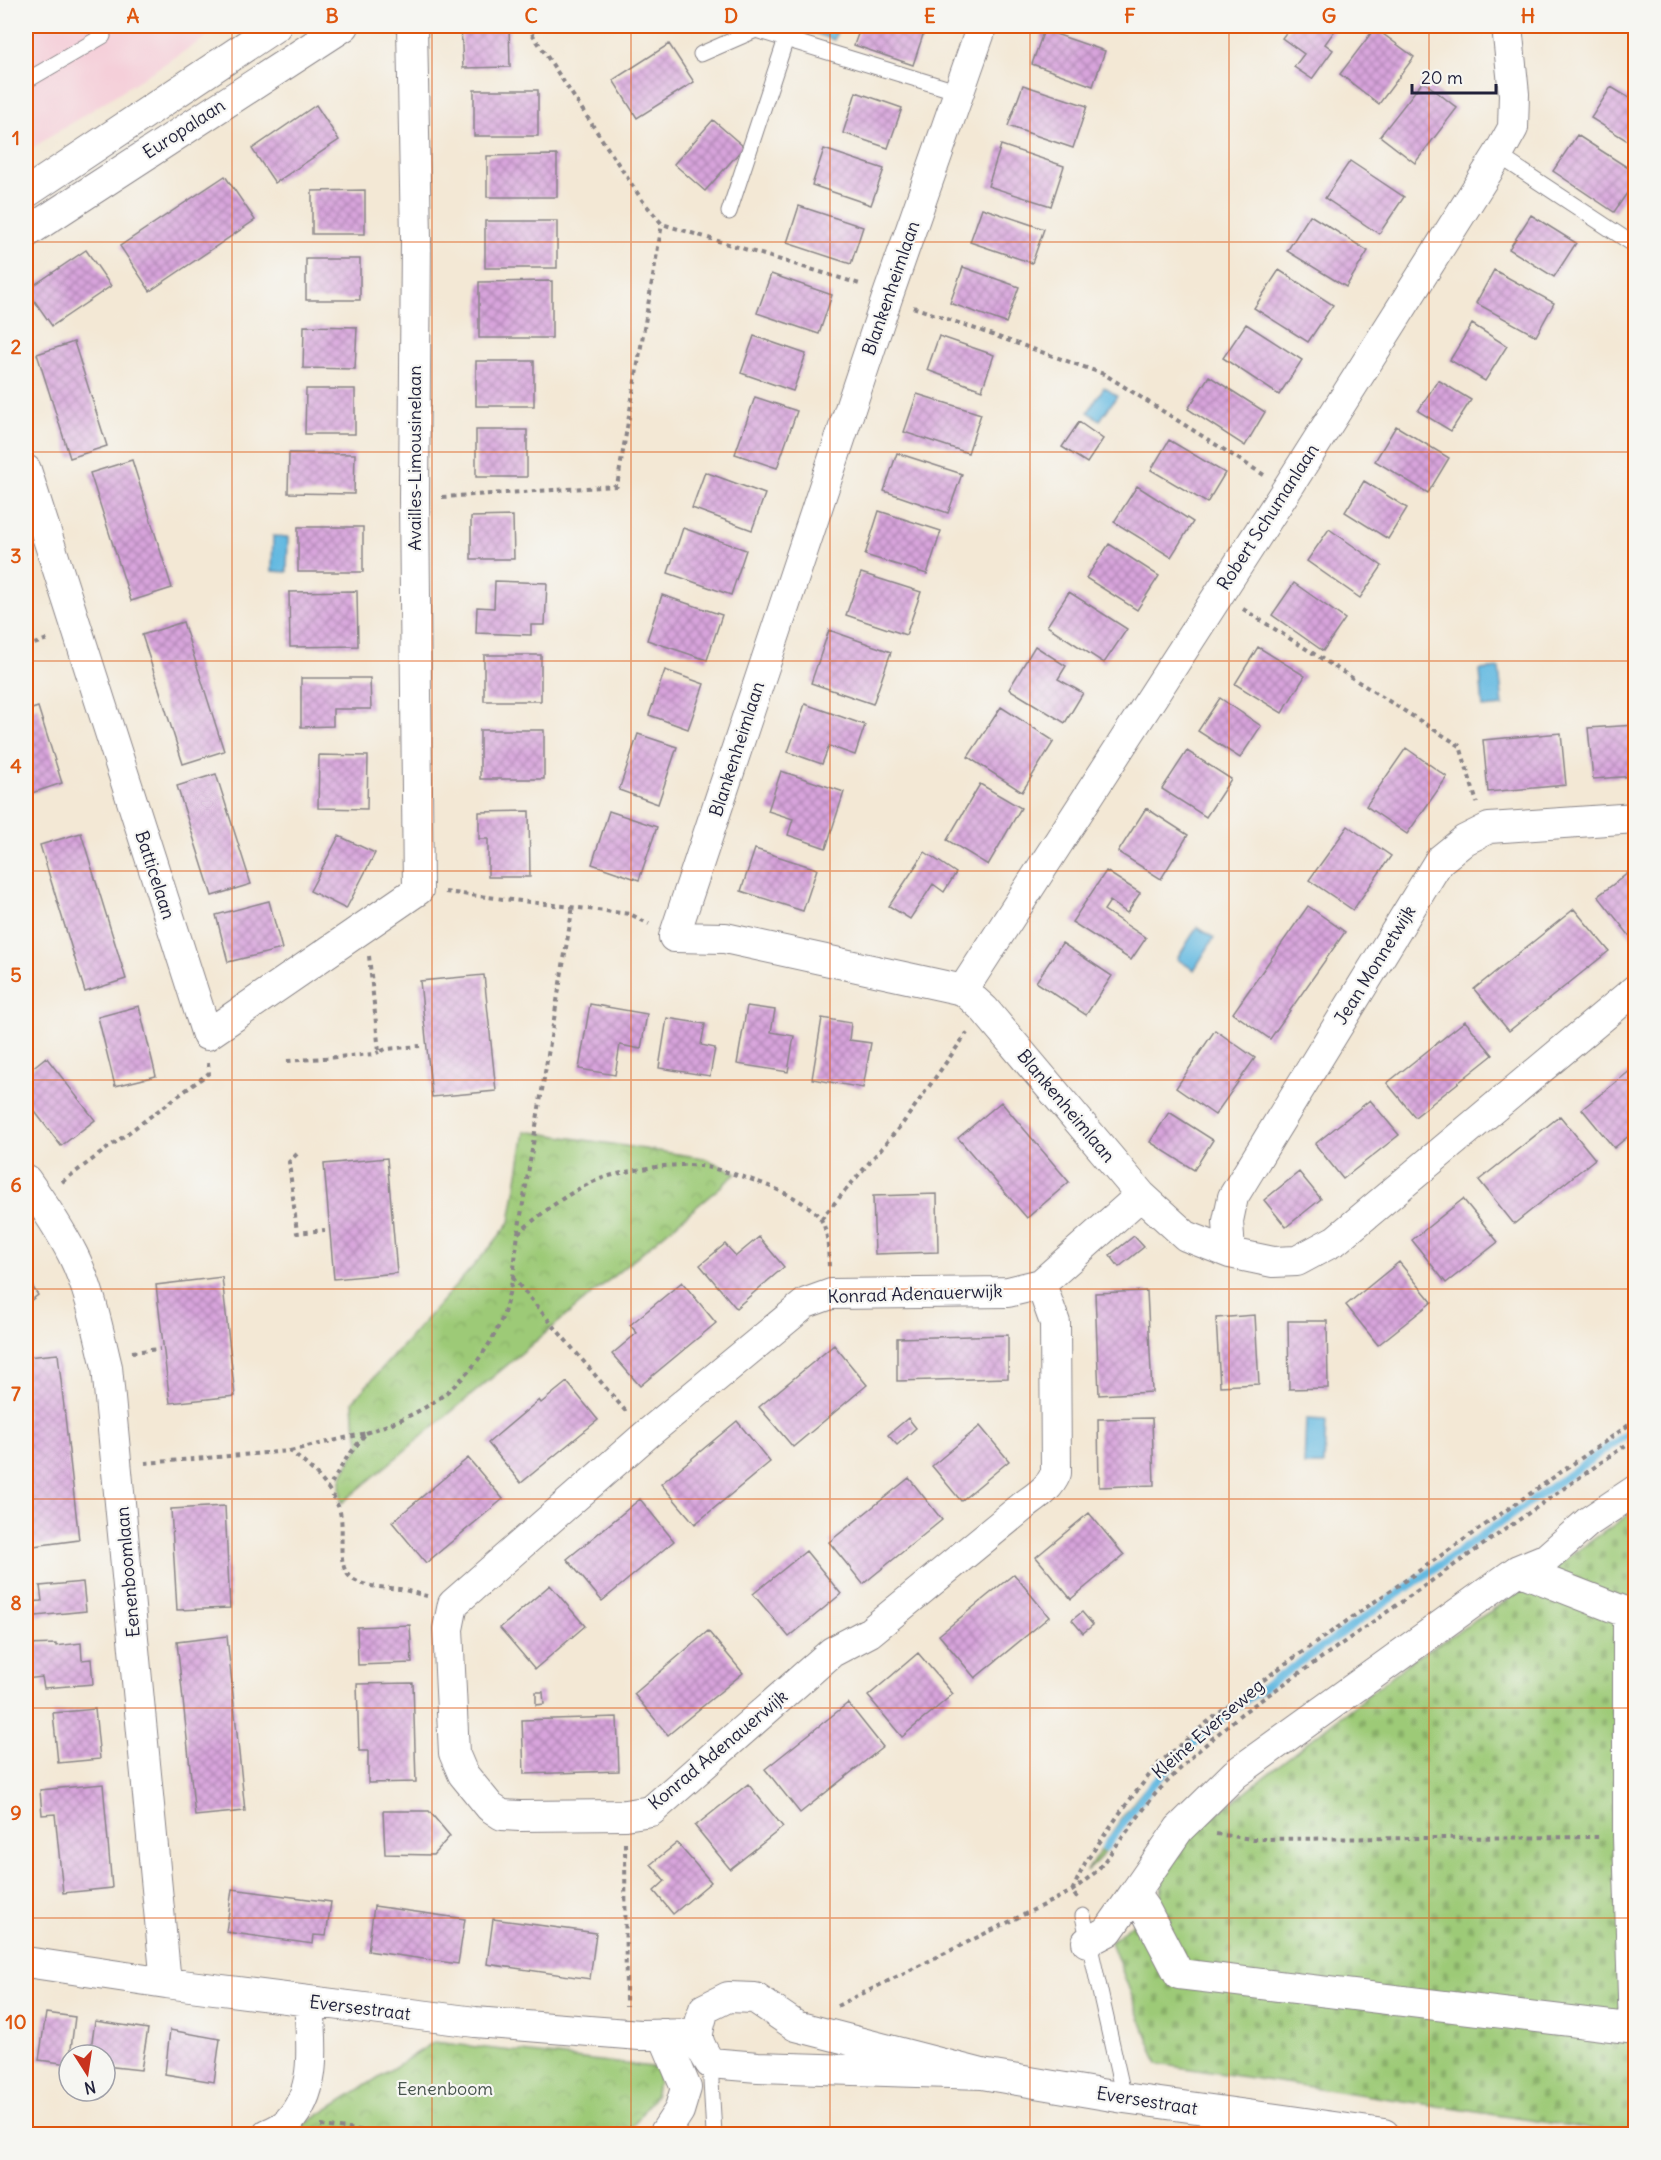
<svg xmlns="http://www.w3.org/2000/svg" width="1661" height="2160" font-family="Delius,sans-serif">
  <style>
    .built { fill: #f5cfd9 }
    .grass { fill: url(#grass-tufts); stroke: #607659; stroke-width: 1.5 }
    .cemetery { fill: url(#cemetery-stones); stroke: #607659; stroke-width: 1.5 }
    .park { fill: url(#park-crowns); stroke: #607659; stroke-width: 1.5 }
    .water { fill: #64b9e1; stroke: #436e8e; stroke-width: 1.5 }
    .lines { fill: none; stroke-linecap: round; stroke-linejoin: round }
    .stream { stroke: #64b9e1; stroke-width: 8 }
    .building { fill: url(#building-cross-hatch) }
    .lane-casing { stroke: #8a8588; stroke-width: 17 }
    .street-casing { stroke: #8a8588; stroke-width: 32 }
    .path { stroke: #8a8588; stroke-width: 4; stroke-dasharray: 4.5 4.5; stroke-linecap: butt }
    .lane { stroke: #fff; stroke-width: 15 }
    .street { stroke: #fff; stroke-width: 30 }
    .grid { fill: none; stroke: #de560e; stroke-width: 1.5; stroke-opacity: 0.55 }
    .labels { text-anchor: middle; stroke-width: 4.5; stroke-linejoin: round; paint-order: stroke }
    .street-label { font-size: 18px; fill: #22223b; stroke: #f6f6f2 }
    .park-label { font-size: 18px; fill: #47544d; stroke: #f6f6f2 }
    .neatline { fill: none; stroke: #de560e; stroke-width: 2 }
    .grid-label { font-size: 20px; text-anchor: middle; font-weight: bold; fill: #de560e }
  </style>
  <defs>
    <pattern id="grass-tufts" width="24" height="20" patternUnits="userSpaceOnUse" patternTransform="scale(1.5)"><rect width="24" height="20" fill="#9dca77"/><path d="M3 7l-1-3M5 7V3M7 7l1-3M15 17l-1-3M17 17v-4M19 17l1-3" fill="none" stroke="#87ad68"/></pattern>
    <pattern id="cemetery-stones" width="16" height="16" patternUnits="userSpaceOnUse" patternTransform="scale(1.5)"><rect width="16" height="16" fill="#9dca77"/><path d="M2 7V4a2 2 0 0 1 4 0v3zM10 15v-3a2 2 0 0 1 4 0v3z" fill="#87ad68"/></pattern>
    <pattern id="park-crowns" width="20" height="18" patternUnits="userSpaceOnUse" patternTransform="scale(1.5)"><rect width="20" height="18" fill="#9dca77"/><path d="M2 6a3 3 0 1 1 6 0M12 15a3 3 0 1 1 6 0" fill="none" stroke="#87ad68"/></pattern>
    <pattern id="building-cross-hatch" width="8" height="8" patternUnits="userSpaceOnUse" patternTransform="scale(1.5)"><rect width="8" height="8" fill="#d8a4dc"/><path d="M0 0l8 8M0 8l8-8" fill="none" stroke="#af85b4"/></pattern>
  </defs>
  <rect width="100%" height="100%" fill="#f6f6f2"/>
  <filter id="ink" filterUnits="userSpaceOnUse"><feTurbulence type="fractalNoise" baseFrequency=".0167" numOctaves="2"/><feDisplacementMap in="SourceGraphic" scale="12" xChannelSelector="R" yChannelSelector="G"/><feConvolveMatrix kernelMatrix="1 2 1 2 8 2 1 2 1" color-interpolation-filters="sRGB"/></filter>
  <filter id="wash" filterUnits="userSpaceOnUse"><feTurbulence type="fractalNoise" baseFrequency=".008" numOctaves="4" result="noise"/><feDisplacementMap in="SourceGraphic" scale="24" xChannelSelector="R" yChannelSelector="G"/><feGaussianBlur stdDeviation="1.35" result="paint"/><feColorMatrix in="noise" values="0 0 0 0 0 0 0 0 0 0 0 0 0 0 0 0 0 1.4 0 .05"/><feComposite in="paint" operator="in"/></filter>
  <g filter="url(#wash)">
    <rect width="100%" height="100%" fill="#f3e8d5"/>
    <path class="built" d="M26 26H224L26 152Z"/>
    <path class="grass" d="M1635 1426V1431L1237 1709 1193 1747 1151 1789 1097 1862 1087 1871C1106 1842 1125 1810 1149 1784 1176 1756 1205 1731 1235 1706Z"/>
    <path class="cemetery" d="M1635 1510V2134H1623L1158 2064 1111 1942 1129 1926 1160 1905 1163 1879 1192 1834 1412 1660 1502 1604Z"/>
    <path class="park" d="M525 1131 704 1158 737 1173 342 1503C335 1477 348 1466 360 1445L354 1418 353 1401 492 1245 510 1222Z
      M434 2042 660 2068 656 2094 627 2134H289Z"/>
    <path class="water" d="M798 26H839L834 40 797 27Z
      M1104 387 1117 396 1100 420 1088 412Z
      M273 536 288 537 287 572 272 571Z
      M1499 668 1503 706 1483 708 1480 670Z
      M1197 927 1214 938 1194 970 1177 959Z
      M1306 1419 1326 1420 1324 1465H1304Z"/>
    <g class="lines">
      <path class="stream" d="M1105 1848 1150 1787 1192 1745 1236 1707 1636 1428"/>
    </g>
    <g id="blocks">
      <path class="building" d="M461 26H509L510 67 463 68Z
        M861 26H926L913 65 854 45Z
        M1291 26H1338L1325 44 1333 50 1312 79 1294 67 1304 54 1282 38Z
        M1375 28 1414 57 1379 104 1340 74Z
        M1044 30 1105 51 1093 86 1032 64Z
        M669 44 694 82 637 118 613 80Z
        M1423 81 1457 108 1415 163 1380 136Z
        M1023 85 1087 106 1073 148 1008 126Z
        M1611 87 1636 102 1634 145 1591 118Z
        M474 90H538V136H474Z
        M856 92 902 108 888 148 843 133Z
        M316 105 339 140 275 183 252 149Z
        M713 120 744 147 705 191 674 164Z
        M1577 135 1636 173V180L1614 212 1553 171Z
        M1001 145 1064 166 1051 206 988 186Z
        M824 149 884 169 871 205 812 185Z
        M557 155V197H487V156Z
        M1350 161 1404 197 1379 234 1325 198Z
        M225 176 255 220 150 291 120 246Z
        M365 190V234H312V191Z
        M799 206 863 227 851 264 787 243Z
        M982 208 1044 229 1032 263 970 242Z
        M1310 215 1368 251 1346 287 1287 251Z
        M1531 215 1576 243 1554 277 1509 249Z
        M485 221H557V268H485Z
        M86 250 111 286 52 326 27 290Z
        M306 259H360V300H306Z
        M963 267 1019 287 1006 323 950 303Z
        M1279 270 1333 305 1308 342 1254 308Z
        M1494 270 1554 303 1536 336 1476 303Z
        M771 274 832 295 819 334 757 313Z
        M552 281V338H479V282Z
        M1246 324 1302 360 1279 395 1223 358Z
        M1472 324 1507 346 1485 381 1450 360Z
        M304 326 357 327 355 369 303 368Z
        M754 336 806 354 793 391 741 373Z
        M939 336 994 355 982 390 927 370Z
        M74 342 107 446 70 458 37 354Z
        M476 361H534V406H476Z
        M1209 376 1265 412 1245 446 1188 409Z
        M1438 380 1471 400 1451 431 1418 411Z
        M306 389H355V434H305Z
        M917 394 981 414 968 453 904 432Z
        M755 397 797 411 777 468 735 454Z
        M1079 422 1103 439 1087 463 1062 447Z
        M1396 426 1449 458 1428 493 1375 461Z
        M476 430H527V477H476Z
        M1169 440 1225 473 1207 503 1151 470Z
        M289 453 355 454 354 494 288 493Z
        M897 453 962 474 948 513 884 491Z
        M132 460 172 588 131 601 90 473Z
        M705 472 765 494 752 530 692 508Z
        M1364 481 1407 508 1388 539 1345 512Z
        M1137 486 1193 522 1171 557 1114 522Z
        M879 511 941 531 927 574 865 555Z
        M513 516 514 559H471V517Z
        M298 527H363V572H298Z
        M683 528 746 550 731 595 668 573Z
        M1329 529 1382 566 1360 598 1307 561Z
        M1109 544 1159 576 1137 610 1086 578Z
        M861 573 921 592 906 635 846 615Z
        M495 581 547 583 545 625H531V635L476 633 477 607 494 608Z
        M1294 583 1345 619 1323 651 1272 615Z
        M357 591 358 646 290 647 289 592Z
        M1069 592 1127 629 1104 663 1047 626Z
        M662 595 722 615 707 660 647 640Z
        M183 622 224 751 183 764 142 635Z
        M829 630 891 652 873 704 811 683Z
        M1035 646 1066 666 1058 679 1083 693 1065 723 1009 689Z
        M1258 647 1305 676 1282 713 1235 684Z
        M484 655H541V701H484Z
        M665 670 704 684 688 729 649 715Z
        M301 678H370L371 709H333V726L301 727Z
        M1220 698 1261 726 1240 758 1198 731Z
        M805 704 865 725 855 755 829 746 822 764 788 752Z
        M38 707 62 783 26 795V711Z
        M1001 707 1054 741 1022 792 968 757Z
        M1636 725V776L1593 779 1588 728Z
        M480 730H544V779H480Z
        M1561 733 1566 785 1488 792 1483 740Z
        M638 734 677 747 658 804 619 790Z
        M1406 748 1447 777 1407 834 1366 806Z
        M1187 751 1231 779 1206 817 1162 789Z
        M319 755 368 756 367 809 318 808Z
        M781 771 844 792 826 848 788 835 793 819 768 811Z
        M216 774 251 884 212 896 177 786Z
        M980 784 1021 808 988 865 947 840Z
        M1146 808 1188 835 1161 879 1118 852Z
        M529 811 530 877H488V839H479V812Z
        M609 811 657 827 639 880 592 864Z
        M1348 826 1391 856 1353 910 1309 880Z
        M81 833 126 979 85 992 40 845Z
        M339 836 375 853 346 909 310 891Z
        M755 849 817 869 803 911 741 891Z
        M925 852 956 873 944 892 933 884 910 919 889 906Z
        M1636 867V938L1633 940 1598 896Z
        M1106 871 1140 893 1127 913 1110 901 1104 910 1146 938 1131 960 1072 922Z
        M269 901 282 949 228 962 216 915Z
        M1308 906 1345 932 1270 1039 1233 1013Z
        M1574 909 1609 951 1509 1031 1474 989Z
        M1062 943 1112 976 1086 1015 1036 982Z
        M484 975 496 1091 432 1097 420 981Z
        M590 1004 647 1014 641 1049 620 1045 615 1075 579 1069Z
        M139 1006 156 1076 115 1086 98 1017Z
        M747 1006 775 1010 771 1032 794 1036 788 1072 737 1064Z
        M667 1018 705 1024 701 1045 715 1048 710 1076 659 1068Z
        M822 1018 851 1023 849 1040 871 1043 863 1088 812 1079Z
        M1465 1021 1493 1055 1415 1117 1387 1083Z
        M1215 1030 1255 1058 1215 1115 1176 1088Z
        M26 1033 32 1041 26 1046Z
        M46 1057 95 1120 61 1146 26 1100V1073Z
        M1636 1066V1130L1614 1148 1582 1109Z
        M1370 1100 1399 1135 1343 1179 1315 1144Z
        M1001 1102 1069 1182 1027 1218 958 1138Z
        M1169 1112 1213 1140 1194 1170 1150 1142Z
        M1560 1116 1595 1159 1514 1224 1479 1180Z
        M387 1158 397 1273 334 1279 324 1164Z
        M1299 1172 1321 1199 1286 1227 1264 1200Z
        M937 1194 938 1252 875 1254 873 1196Z
        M1463 1199 1498 1242 1446 1283 1412 1240Z
        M1134 1236 1144 1247 1119 1267 1110 1255Z
        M759 1237 784 1267 736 1308 700 1265 725 1244 736 1256Z
        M1399 1262 1432 1302 1378 1345 1346 1305Z
        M26 1277 38 1295 26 1304Z
        M222 1277 235 1396 170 1403 156 1285Z
        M682 1282 716 1323 640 1386 612 1354 637 1333 630 1325Z
        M1147 1291 1152 1392 1099 1395 1095 1293Z
        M1255 1315 1259 1384 1220 1386 1216 1318Z
        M1288 1321H1327L1328 1388 1289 1389Z
        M1008 1335V1378L897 1381V1338Z
        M834 1345 867 1385 793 1447 759 1407Z
        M58 1354 79 1540 26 1547V1357Z
        M567 1382 598 1420 521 1483 488 1443 539 1400 541 1403Z
        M908 1418 916 1428 897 1445 888 1435Z
        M1152 1418 1154 1485 1099 1487 1098 1419Z
        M737 1421 770 1462 695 1524 661 1484Z
        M980 1426 1009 1461 961 1501 932 1466Z
        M468 1458 503 1499 426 1563 392 1522Z
        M909 1478 942 1520 863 1584 829 1542Z
        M640 1499 674 1541 602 1601 567 1559Z
        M225 1506 230 1608 177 1610 171 1509Z
        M1089 1513 1124 1555 1071 1599 1036 1557Z
        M806 1551 841 1594 789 1637 753 1594Z
        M1014 1574 1049 1617 975 1678 939 1635Z
        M83 1582 86 1611 26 1617V1602L42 1601 40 1586Z
        M550 1585 585 1626 535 1669 500 1628Z
        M1082 1612 1093 1625 1083 1633 1072 1620Z
        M410 1625 412 1663 358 1665 357 1627Z
        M708 1631 743 1673 668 1735 634 1694Z
        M227 1636 245 1811 195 1816 177 1642Z
        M81 1643 82 1660 91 1659 93 1684 44 1688 42 1677 26 1679V1645L56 1644V1646Z
        M918 1653 953 1694 902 1737 868 1696Z
        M413 1683 416 1782 368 1783V1751H359L357 1684Z
        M536 1692H543L544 1704 536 1705Z
        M848 1703 883 1747 800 1813 765 1769Z
        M95 1709 100 1759 58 1763 53 1713Z
        M617 1717 619 1771 524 1774 522 1720Z
        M103 1784 112 1888 63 1893 55 1814 42 1815 40 1790Z
        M748 1784 783 1827 730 1869 695 1826Z
        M383 1811H429L450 1836 433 1855 385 1854Z
        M677 1843 711 1882 673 1914 654 1891 665 1881 651 1864Z
        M232 1889 331 1902 326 1936 314 1935 313 1944 226 1932Z
        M374 1906 465 1919 458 1964 368 1951Z
        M493 1919 596 1933 590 1979 487 1964Z
        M46 2013 75 2017 69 2064 39 2060Z
        M95 2021 148 2029 141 2070 105 2066V2055H90Z
        M170 2030 220 2039 214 2082 165 2074Z"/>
    </g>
  </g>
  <g filter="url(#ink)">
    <use href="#blocks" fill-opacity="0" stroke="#8a8588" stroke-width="1.5"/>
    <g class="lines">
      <g class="lane-casing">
        <path id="lane" d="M701 54 756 30 959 92
          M26 81 103 36 95 26
          M1498 155 1636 246
          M729 212 786 39
          M1083 1916 1124 2098
          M710 2063 714 2134"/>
      </g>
      <g class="street-casing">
        <path id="street" d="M982 26 887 298 674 937 725 938 963 990 984 1009 1141 1195 1186 1236 1230 1253 1273 1262 1297 1261 1336 1240 1636 989
          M26 193 276 26
          M26 233 344 26
          M26 470 207 1035 418 890 414 498 416 239 412 26
          M963 990 1287 489 1498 155 1513 128 1514 94 1507 26
          M26 1180C43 1204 60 1229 73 1255 90 1289 98 1330 107 1367L166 1983
          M1230 1253 1228 1221 1233 1197 1439 861 1465 840 1489 828 1636 818
          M1041 1284 1055 1323 1056 1473C1049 1490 1035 1497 1021 1508L870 1632 832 1652 651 1811 625 1815 520 1816 502 1815 490 1807 463 1774 454 1753 448 1629 453 1604 646 1435 806 1303 831 1294 1008 1292 1041 1284 1141 1195
          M1518 1570 1628 1613V1837L1634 2029
          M1134 1894 1179 1829 1235 1774 1518 1570 1547 1558 1588 1522 1636 1490
          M1087 1942 1108 1931 1134 1894 1146 1911 1179 1974 1636 2029
          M26 1962 166 1983 475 2022 640 2035 697 2034
          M663 2034 686 2088 679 2111 664 2134
          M982 2074 758 2067 710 2063C694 2037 696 2038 704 2009L728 1997 755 1998 796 2026 982 2074 1124 2098 1384 2134
          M268 2134C275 2131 283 2127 288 2122 319 2089 311 2042 309 2001"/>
      </g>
      <path class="path" d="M527 26 642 200 662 224 863 285
        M913 307 1104 374 1264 475
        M442 497 617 486 662 224
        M1243 609 1460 746 1477 803
        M26 647 50 638
        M445 892 630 914 649 924
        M369 956 379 1052 386 1049 420 1046
        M287 1061 374 1054 379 1052
        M297 1154 289 1162 297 1233 325 1230
        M62 1182 209 1073 208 1063
        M821 1219 903 1123 967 1033
        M518 1233C545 1211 572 1188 606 1177 629 1170 677 1162 700 1166 731 1171 802 1193 820 1218 829 1231 828 1251 829 1267
        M513 1278 518 1233 573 906
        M132 1352 160 1349
        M366 1433C387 1425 410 1417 429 1405 461 1385 491 1350 504 1313 507 1302 510 1289 513 1278L628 1414
        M290 1451 366 1433 346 1459 328 1489
        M145 1463 290 1451C309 1466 328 1483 338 1506 348 1529 332 1567 354 1580 368 1588 385 1587 400 1589 409 1591 418 1594 427 1596
        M1216 1834 1252 1839 1601 1837
        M625 1843 626 2006
        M1077 1898 1072 1891 1085 1863 1122 1810 1158 1764 1210 1720 1285 1664 1636 1420
        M837 2006 1072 1891 1097 1871 1156 1793 1198 1751 1241 1714 1636 1438
        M321 2126 396 2134"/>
      <use href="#lane" class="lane"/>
      <use href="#street" class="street"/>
    </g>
  </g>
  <path class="grid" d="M232 26V2134M432 26V2134M631 26V2134M830 26V2134M1030 26V2134M1229 26V2134M1429 26V2134M26 242H1636M26 452H1636M26 661H1636M26 871H1636M26 1080H1636M26 1289H1636M26 1499H1636M26 1708H1636M26 1918H1636"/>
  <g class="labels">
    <g class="street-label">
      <text transform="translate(184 129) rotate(-33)" y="6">Europalaan</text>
      <text transform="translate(891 288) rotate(-71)" y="6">Blankenheimlaan</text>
      <text transform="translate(415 458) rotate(-90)" y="6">Availles-Limousinelaan</text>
      <text transform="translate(1268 517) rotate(-57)" y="6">Robert Schumanlaan</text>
      <text transform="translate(737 749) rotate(-72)" y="6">Blankenheimlaan</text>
      <text transform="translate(155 875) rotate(72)" y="6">Batticelaan</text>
      <text transform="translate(1375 965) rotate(-58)" y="6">Jean Monnetwijk</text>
      <text transform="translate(1066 1106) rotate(50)" y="6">Blankenheimlaan</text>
      <text transform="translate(915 1294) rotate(-2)" y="6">Konrad Adenauerwijk</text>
      <text transform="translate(128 1572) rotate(-95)" y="6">Eenenboomlaan</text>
      <text transform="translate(1208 1729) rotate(-41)" y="6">Kleine Everseweg</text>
      <text transform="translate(718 1750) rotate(-40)" y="6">Konrad Adenauerwijk</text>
      <text transform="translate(360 2008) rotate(7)" y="6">Eversestraat</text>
      <text transform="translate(1147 2101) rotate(9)" y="6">Eversestraat</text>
    </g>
    <g class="park-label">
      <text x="445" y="2095">Eenenboom</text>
    </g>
  </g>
  <rect width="1661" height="2160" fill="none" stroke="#f6f6f2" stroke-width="66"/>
  <g transform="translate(87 2073) rotate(168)"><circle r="28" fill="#f6f6f2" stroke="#a1a1a9" stroke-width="1.5"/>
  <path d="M0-4.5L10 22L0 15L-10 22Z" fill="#c8321e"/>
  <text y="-9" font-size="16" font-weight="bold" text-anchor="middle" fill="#22223b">N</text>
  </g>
  <path d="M1412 84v9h84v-9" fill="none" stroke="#22223b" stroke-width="3"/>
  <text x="1421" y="84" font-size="18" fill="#22223b" stroke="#f6f6f2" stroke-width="4.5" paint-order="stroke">20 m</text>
  <rect x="33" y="33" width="1595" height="2094" class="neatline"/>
  <g class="grid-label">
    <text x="133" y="23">A</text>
    <text x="332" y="23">B</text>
    <text x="531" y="23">C</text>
    <text x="731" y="23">D</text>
    <text x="930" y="23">E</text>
    <text x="1130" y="23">F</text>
    <text x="1329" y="23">G</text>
    <text x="1528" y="23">H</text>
    <text x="16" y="145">1</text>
    <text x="16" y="354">2</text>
    <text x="16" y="563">3</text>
    <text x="16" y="773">4</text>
    <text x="16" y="982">5</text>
    <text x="16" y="1192">6</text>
    <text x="16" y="1401">7</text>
    <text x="16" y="1610">8</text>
    <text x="16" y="1820">9</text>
    <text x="16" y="2029">10</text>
  </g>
</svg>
